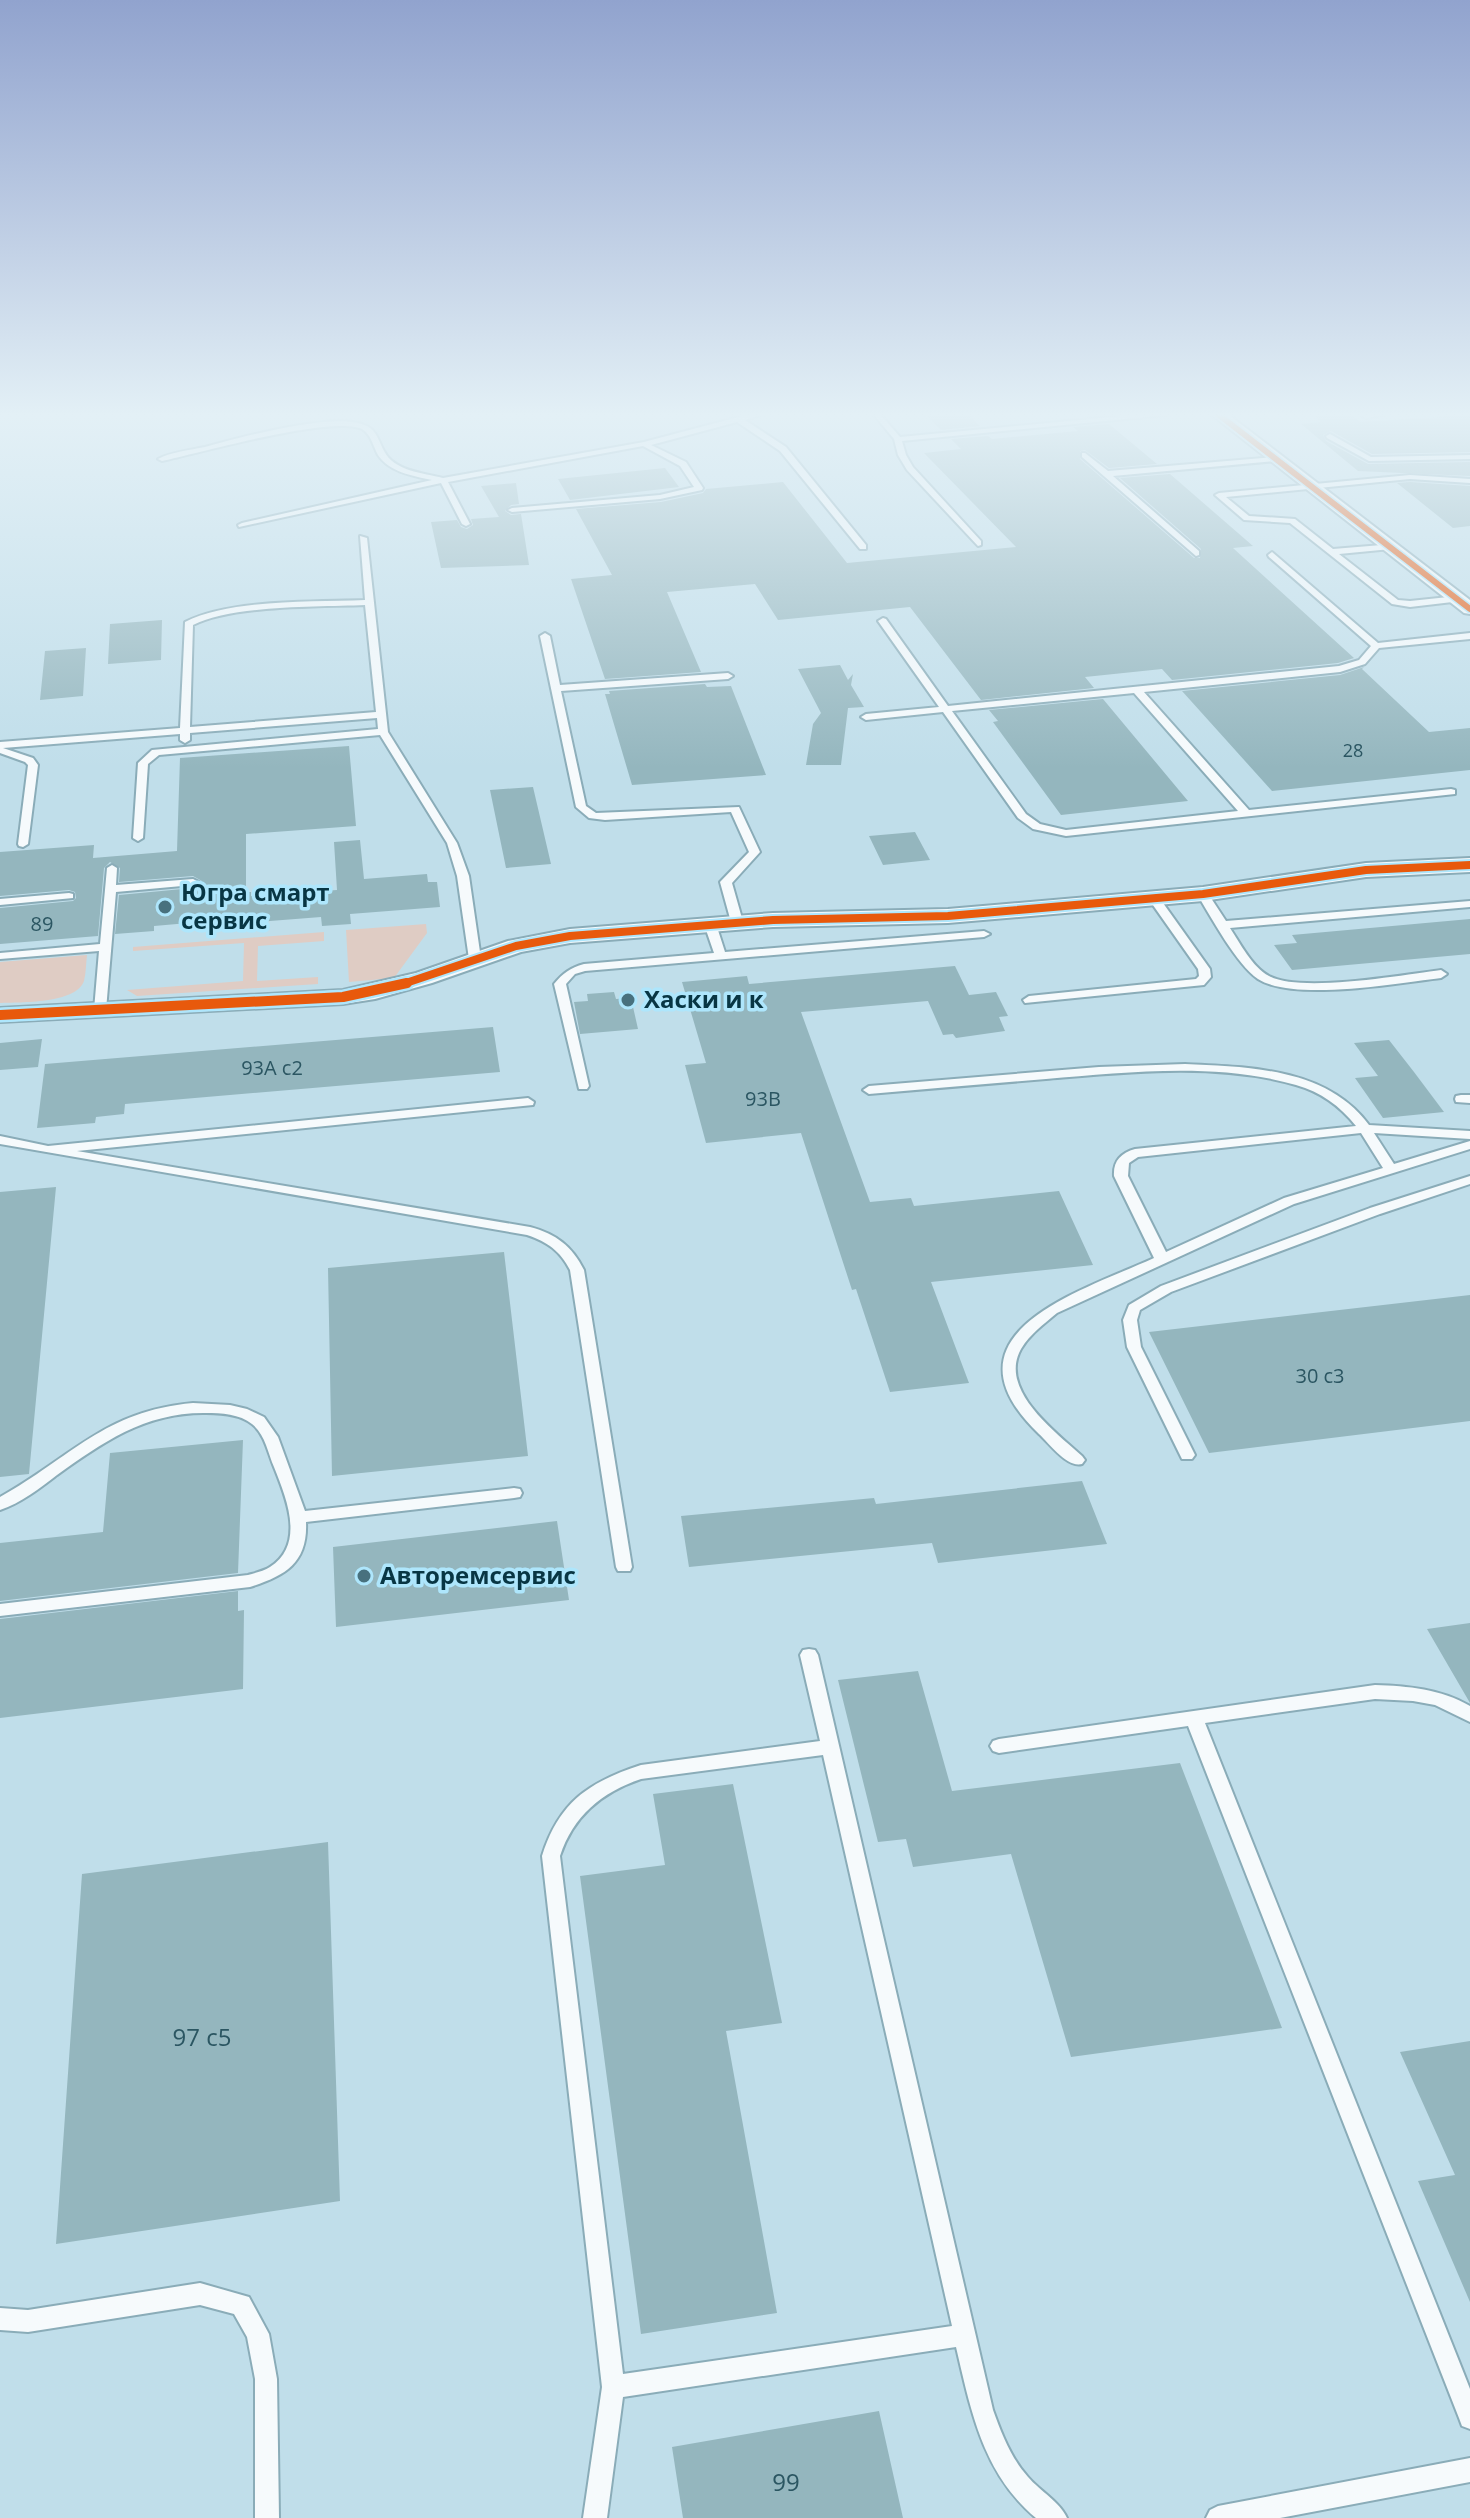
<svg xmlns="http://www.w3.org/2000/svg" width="1470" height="2518" font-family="'Open Sans',sans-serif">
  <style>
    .green { fill: #dfccc4 }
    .building { fill: #94b6be }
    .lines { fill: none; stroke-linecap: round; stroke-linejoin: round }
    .service-casing { stroke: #8aacb8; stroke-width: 4 }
    .minor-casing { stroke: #8aacb8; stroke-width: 4 }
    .service { fill: #f6fafc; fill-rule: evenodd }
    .minor { fill: #f6fafc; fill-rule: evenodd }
    .cycleway-far2-casing { stroke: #aee6fc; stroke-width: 9 }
    .cycleway-far1-casing { stroke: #aee6fc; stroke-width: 12 }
    .cycleway-casing { stroke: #aee6fc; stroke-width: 15 }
    .cycleway-far2 { stroke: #e8590c; stroke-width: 6 }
    .cycleway-far1 { stroke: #e8590c; stroke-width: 8 }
    .cycleway { stroke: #e8590c; stroke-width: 10 }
    .poi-dot { fill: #48717e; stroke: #aee6fc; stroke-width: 3 }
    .labels { text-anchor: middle; stroke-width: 7; stroke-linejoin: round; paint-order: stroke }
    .far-number-label { font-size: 18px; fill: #2b5662 }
    .number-label { font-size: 20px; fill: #2b5662 }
    .poi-label { font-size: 24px; font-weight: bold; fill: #083644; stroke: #aee6fc; text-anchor: start }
    .near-number-label { font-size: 24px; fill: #2b5662 }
  </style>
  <rect width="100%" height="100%" fill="#c0deea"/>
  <path class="green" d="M426 924 427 933 394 978 349 982 346 930Z
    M324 932V941L258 946 257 981 318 977V984L137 996 127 990 243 981 244 943 133 951V947Z
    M87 955C86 963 86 973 84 981 76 1004 20 1002 0 1003V962Z"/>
  <path class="building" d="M926 415H969L980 426 941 430Z
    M1313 415H1352L1360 422 1470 415V452L1372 454 1331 431 1323 435 1326 441 1368 464 1470 462V476L1358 471 1301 424 1321 422Z
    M1109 424 1157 464 1109 468 1085 450 1080 451V459L1194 558H1200L1201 549 1120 478 1170 474 1253 546 1233 548 1354 658 1338 663 1172 680 1162 669 1085 677 1094 688 981 700 910 607 778 620 755 584 667 592 701 672 605 679 571 579 612 575 576 509 661 502 703 493 706 489 783 482 847 563 1016 547 924 453 961 449 951 439 988 436 992 439 1078 431 1073 427Z
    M665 468 679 487 570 500 558 479Z
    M1410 482 1470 486V526L1453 528 1397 483Z
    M516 483 519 504 511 505 505 511 511 515 521 514 529 565 441 568 431 522 457 520 461 527 467 529 473 525 471 519 499 517 481 486Z
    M162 620 161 660 108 664 110 624Z
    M86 648 83 696 40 700 45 651Z
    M840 665 848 680 853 674 851 685 864 707 848 708 841 765H806L813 724 821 713 798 669Z
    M1364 667 1362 669 1429 732 1470 728V770L1272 791 1182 691 1340 675Z
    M705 684 707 687 731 686 766 775 632 785 605 694H610L609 691Z
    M1103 699 1188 801 1061 815 993 722 998 721 989 710Z
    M349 746 356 826 246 834V892H251V896L337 890 334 842 360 840 364 879 427 874 428 882H437L440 907 350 914 351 924 322 926 321 917 246 923V918L154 926V931L115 934 119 895 193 888 202 881 193 876 119 882 120 868 110 862 104 868 98 936 0 944V908L73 901 76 898 75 892 69 890 0 896V852L94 845 93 858 177 851 180 758Z
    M533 787 551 864 506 868 490 790Z
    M915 832 930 860 883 865 869 836Z
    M1470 919V954L1292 970 1274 945 1297 943 1292 935Z
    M955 966 969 995 996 992 1008 1016 999 1017 1005 1031 956 1038 953 1034 943 1035 928 1001 801 1012 870 1202 911 1198 914 1206 1059 1191 1093 1265 931 1282 969 1383 890 1392 856 1289 852 1290 801 1133 706 1143 685 1065 706 1063 682 982 747 976 749 984Z
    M614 992 616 999 631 998 638 1029 580 1034 574 1002 588 1001 587 994Z
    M493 1027 500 1072 125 1104 124 1114 96 1117 95 1123 37 1128 45 1064Z
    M42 1039 38 1067 0 1070V1043Z
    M1389 1040 1414 1072 1444 1112 1383 1118 1355 1078 1378 1076 1354 1043Z
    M56 1187 29 1474 0 1477V1192Z
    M504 1252 528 1456 332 1476 328 1268Z
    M1470 1295V1421L1209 1453 1149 1332Z
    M243 1440 238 1573 0 1601V1543L103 1532 110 1453Z
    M1082 1481 1107 1544 938 1563 932 1543 689 1567 681 1516 874 1498 876 1504Z
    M557 1521 569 1600 336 1627 333 1547Z
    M238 1591V1611L244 1610 243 1689 0 1718V1619Z
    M1470 1623V1703L1427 1629Z
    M918 1671 952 1791 1180 1763 1282 2028 1071 2057 1011 1854 913 1867 906 1839 878 1842 838 1680Z
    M733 1784 782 2023 726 2031 777 2313 641 2334 580 1876 665 1865 653 1794Z
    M328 1842 340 2201 56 2244 82 1874Z
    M1470 2041V2302L1418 2181 1455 2175 1400 2052Z
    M879 2411 903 2518H683L672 2447Z"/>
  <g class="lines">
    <g class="service-casing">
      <path id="service" d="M746 415H760L745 420 786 447 866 545V549H860L780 451 737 422 651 445 686 462 703 488 702 490 660 499 512 512 508 510 512 508 660 495 694 487 680 466 643 446 448 482 470 524 466 526 462 524 441 483 239 527 238 525 242 523 432 480C413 476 389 472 378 455 373 446 371 434 362 429 333 415 199 453 162 461L158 459C171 452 190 450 205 447 238 438 338 410 367 426 377 431 379 442 384 451 394 471 423 473 443 478L644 442Z
        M874 415H881L900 437 1133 415H1166L902 441 906 455 913 467 981 541V545L978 546 907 470 898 455 894 439Z
        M1383 415 1366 418 1362 416 1363 415Z
        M1330 434 1371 457 1470 455V459L1369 461 1327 438 1326 436Z
        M1085 453 1108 471 1276 457 1280 459 1276 461 1113 476 1199 551V555L1196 556 1082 457V453Z
        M1410 475 1470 479V483L1410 479 1226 497 1249 516 1295 519 1333 549 1394 544V548L1391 549 1339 554 1398 600 1410 601 1458 596 1462 599 1461 601 1410 607 1392 604 1290 523 1244 520 1215 495 1219 493Z
        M360 536 367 538 388 732 457 843 469 876 481 959 479 961 475 963 469 959 457 876 447 843 380 735 159 755 148 764 143 838 138 841 133 838 138 763 152 750 378 729 377 718 190 733V740L185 743 180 740V734L3 748 33 758 38 765 28 844 23 847 19 846 18 844 28 765 25 762 0 753V742L180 728 185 622C230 599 313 602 365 600ZM365 605 376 712 190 727 193 625C232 605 319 607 365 605Z
        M1272 552 1378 643 1470 633V639L1379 648 1365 664 1340 672 1144 692 1249 810 1451 789 1455 790V794L1066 836 1033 829 1018 818 943 712 866 720 861 717 866 714 939 707 878 621 883 618 886 619 948 706 1339 666 1359 660 1371 646 1269 557 1268 555ZM1134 693 1238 811 1066 830 1040 824 1026 814 952 711Z
        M545 633 550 636 560 685 728 673 733 676 728 679 561 691 586 806 596 813 739 807 760 852 732 883 743 922 741 924H733L731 922 720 882 749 852 731 812 605 820 589 818 576 807 540 636Z
        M112 865 117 868 116 885 193 879 199 882 193 885 116 892 106 1010 100 1014 94 1010 99 951 0 959V953L100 944 107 868Z
        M1203 891 1207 892 1226 921 1470 901V907L1230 928C1240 943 1252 967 1269 976 1300 993 1403 975 1441 970L1447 974 1441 978C1398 983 1294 1002 1258 979 1237 965 1211 917 1197 894Z
        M69 893 73 894V898L0 905V899Z
        M1154 895 1158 896 1210 969 1211 977 1204 985 1025 1003 1023 1000 1029 996 1196 979 1199 976 1198 969 1148 898Z
        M710 921 716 924 725 952 984 931 990 934 984 937 585 971 575 974 566 984 589 1086 587 1089H579L554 984C563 973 570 968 584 964L714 953 704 924Z
        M1185 1064C1250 1067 1327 1068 1369 1125L1470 1131V1139L1374 1133 1394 1164 1470 1141V1149L1294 1204 1057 1313C1044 1324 1030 1334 1021 1349 998 1390 1056 1432 1082 1456L1085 1460 1082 1464C1067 1468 1050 1444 1039 1434 935 1334 1079 1292 1154 1258L1114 1176C1113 1161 1121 1153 1135 1149L1356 1126C1340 1106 1321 1092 1296 1085 1217 1062 1128 1072 1046 1079 987 1084 928 1089 869 1094L863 1090 869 1086 1099 1067ZM1361 1133 1383 1168 1284 1198 1166 1252 1128 1176 1129 1163 1138 1157Z
        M1461 1095H1470V1103L1456 1102 1455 1099 1456 1096Z
        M528 1098 534 1102 533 1105 77 1151 530 1227C556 1234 572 1246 584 1270L632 1567 630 1571H618L616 1567 570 1270C560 1251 548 1242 527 1235L0 1144V1136L48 1146Z
        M1470 1176V1184L1380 1214 1171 1292 1140 1310 1137 1320 1141 1347 1195 1455 1192 1459H1182L1127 1347 1123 1320 1129 1305 1161 1286 1370 1208Z
        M193 1403 230 1405 247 1409 264 1417 278 1437 305 1511 514 1488 520 1489 522 1493 520 1497 514 1498 306 1522C308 1563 285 1576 250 1587L0 1616V1604L248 1575C255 1573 264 1571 270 1567 306 1544 286 1497 274 1467 268 1453 265 1434 252 1424 240 1414 221 1413 206 1413 146 1412 103 1442 57 1475 40 1488 21 1503 0 1510V1497C72 1457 104 1411 193 1403Z
        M809 1649 815 1650 818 1655 993 2410C1002 2435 1011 2458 1028 2477 1040 2491 1060 2502 1067 2518H1036C983 2474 971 2411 956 2347L623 2397 607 2518H583L602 2387 542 1856C559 1802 589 1782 641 1765L820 1741 800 1655 803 1650ZM823 1755 952 2326 623 2374 560 1856C573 1816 602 1792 641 1779Z
        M1375 1685C1408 1686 1441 1689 1470 1706V1722L1435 1705 1413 1701 1375 1699 1205 1723 1470 2389V2429L1462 2426 1459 2418 1188 1726 999 1753 993 1751 990 1746 993 1741 999 1739Z
        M200 2283 249 2297 269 2334 277 2379 279 2518H255V2379L247 2337 234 2314 200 2305 28 2332 0 2330V2308L28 2310Z
        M1470 2458V2482L1280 2518H1206L1210 2510 1218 2506Z"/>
    </g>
    <g class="minor-casing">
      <path id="minor" d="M1212 415H1229L1470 600V614L1464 613Z
        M1470 858V872L1366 877 1203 901 948 923 773 927 570 943 521 952 432 983 375 999 343 1004 0 1022V1008L343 990 416 973 508 941 570 929 773 913 948 909 1203 887 1366 863Z"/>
    </g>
    <use href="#service" class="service"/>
    <use href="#minor" class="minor"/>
    <g class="cycleway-far2-casing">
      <path id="cycleway-far2" d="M1219 415 1470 609"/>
    </g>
    <g class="cycleway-far1-casing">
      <path id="cycleway-far1" d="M400 985 516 946 570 936 773 920 948 916 1203 894 1366 870 1470 865"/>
    </g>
    <g class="cycleway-casing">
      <path id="cycleway" d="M0 1015 343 997 407 983"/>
    </g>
    <use href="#cycleway-far2" class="cycleway-far2"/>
    <use href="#cycleway-far1" class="cycleway-far1"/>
    <use href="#cycleway" class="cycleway"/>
  </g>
  <linearGradient id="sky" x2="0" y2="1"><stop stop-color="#91a3ce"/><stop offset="0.54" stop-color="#e3f0f6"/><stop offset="1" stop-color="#e3f0f6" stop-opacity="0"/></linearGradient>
  <rect width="1470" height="768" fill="url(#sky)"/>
  <g class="poi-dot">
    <circle cx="165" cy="907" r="8"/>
    <circle cx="628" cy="1000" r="8"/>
    <circle cx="364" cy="1576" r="8"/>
  </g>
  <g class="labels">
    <g class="far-number-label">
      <text x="1353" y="757">28</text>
    </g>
    <g class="number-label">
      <text x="42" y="931">89</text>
      <text x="272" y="1075">93А с2</text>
      <text x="763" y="1106">93В</text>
      <text x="1320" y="1383">30 с3</text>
    </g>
    <g class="poi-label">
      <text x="181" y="901">Югра смарт<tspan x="181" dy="28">сервис</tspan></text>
      <text x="644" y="1008">Хаски и к</text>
      <text x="380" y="1584">Авторемсервис</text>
    </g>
    <g class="near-number-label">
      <text x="202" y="2046">97 с5</text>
      <text x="786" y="2491">99</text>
    </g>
  </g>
</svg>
